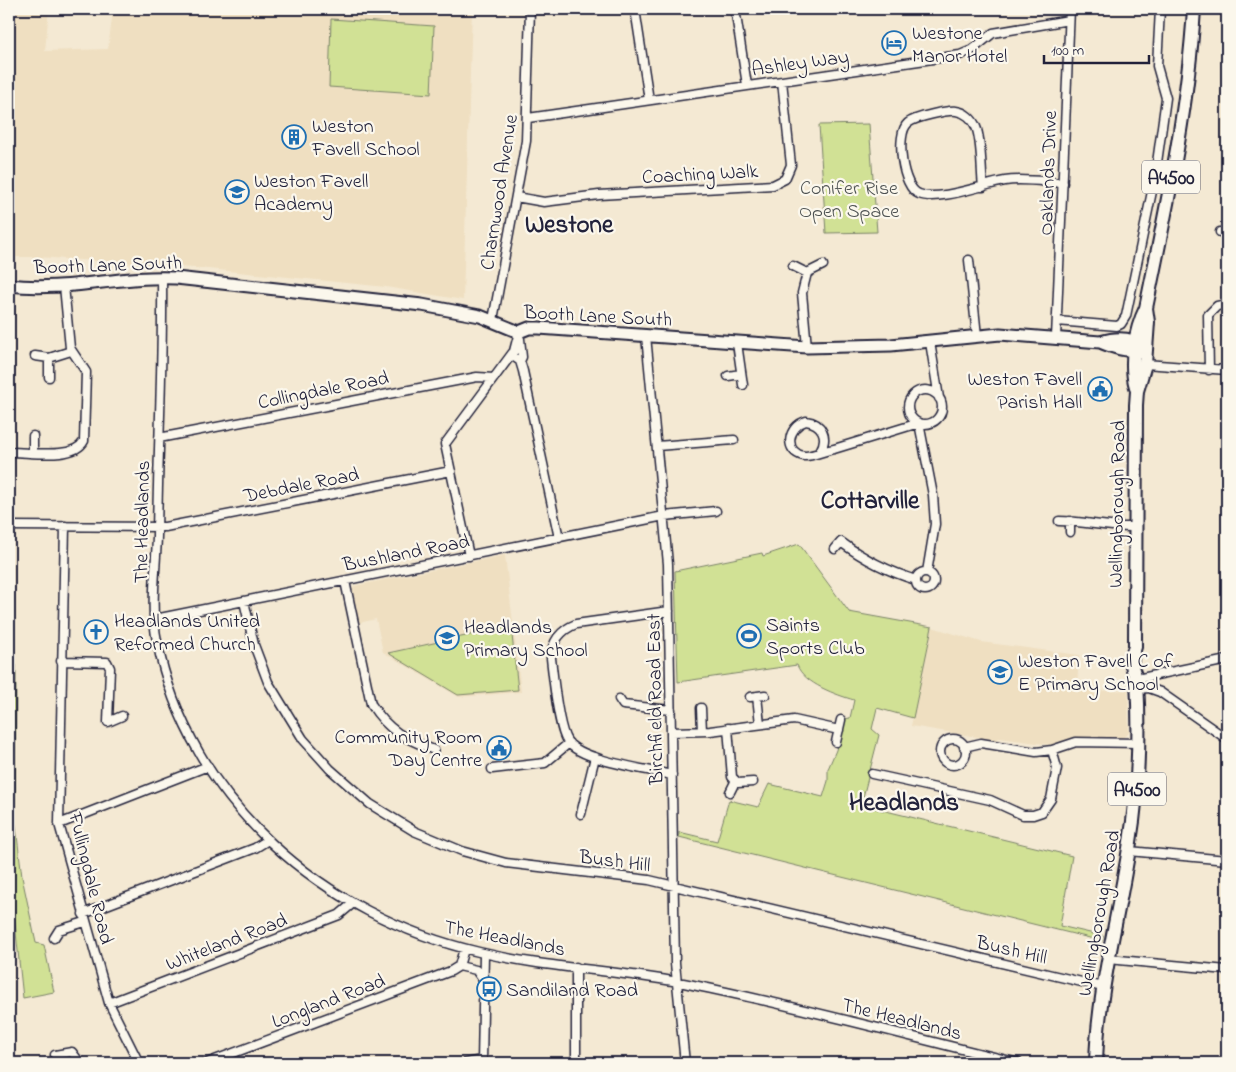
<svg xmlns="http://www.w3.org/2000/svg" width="1236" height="1072" font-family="'Indie Flower',sans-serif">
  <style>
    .built { fill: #efdfc1 }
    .green { fill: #d1e195; stroke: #7a8268 }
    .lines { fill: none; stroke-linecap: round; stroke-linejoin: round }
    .street-casing { stroke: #22223b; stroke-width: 11 }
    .secondary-casing { stroke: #22223b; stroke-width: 15 }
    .primary-casing { stroke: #22223b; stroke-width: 16 }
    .street { stroke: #fbf7ec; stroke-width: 8 }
    .secondary { stroke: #fbf7ec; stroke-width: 11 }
    .primary { stroke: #fbf7ec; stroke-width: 12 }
    .labels { text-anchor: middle; stroke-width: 4.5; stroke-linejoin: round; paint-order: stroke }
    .shield { fill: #fbf7ec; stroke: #636270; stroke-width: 1 }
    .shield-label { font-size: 19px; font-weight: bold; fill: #22223b }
    .poi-label { font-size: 20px; fill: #22223b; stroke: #fbf7ec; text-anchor: start }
    .street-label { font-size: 20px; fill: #22223b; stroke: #fbf7ec }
    .park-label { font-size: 20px; fill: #4e5252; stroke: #fbf7ec }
    .district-label { font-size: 25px; font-weight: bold; fill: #22223b; stroke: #fbf7ec }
  </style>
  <rect width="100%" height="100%" fill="#f4e9d3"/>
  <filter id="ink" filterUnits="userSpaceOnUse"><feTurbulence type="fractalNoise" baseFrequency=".02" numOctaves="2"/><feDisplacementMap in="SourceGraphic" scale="10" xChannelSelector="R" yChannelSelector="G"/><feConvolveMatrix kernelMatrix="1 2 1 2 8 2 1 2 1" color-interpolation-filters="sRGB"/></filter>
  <g filter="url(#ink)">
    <path class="built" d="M9 9H49L45 51 108 49 113 11 184 9H472L463 300 386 287 208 269 38 257H9Z
      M505 555 521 692 459 697 383 652 376 619 359 623 352 591 354 586Z
      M932 627 981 642 1079 655 1077 688 1108 691 1128 690 1129 733 1122 738 1075 737 1051 745 1000 738 995 740 911 726Z"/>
    <path class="green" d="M331 19 434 26 431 94 329 87Z
      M869 124 877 232 826 233 819 125Z
      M799 544 849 612 932 627 913 718 877 708 872 729 879 735 861 805 1072 856 1060 926 1103 936 1102 941 679 837V832L717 841 729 800 758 807 769 784 823 797 828 781V769L836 750 844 719 850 718 854 700C837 695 804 684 797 665L678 682 675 571 762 553 763 556Z
      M511 626 518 690 458 695 388 653Z
      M9 664 16 665 15 819 22 877 36 943 44 945 54 992 23 998 12 895H9Z"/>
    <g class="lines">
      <g class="street-casing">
        <path id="street" d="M635 9 649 100
          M735 9 747 85
          M528 118 960 55 972 50 993 33 1069 20
          M983 187C981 171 982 141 976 127 973 119 965 112 956 111 948 110 915 117 908 123 895 134 902 188 919 194 938 202 985 184 1005 181 1023 178 1044 182 1063 183
          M516 197 544 202 599 195 773 185 785 179 791 165 782 81
          M1220 232 1227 233
          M969 260 977 336
          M793 266 807 273 823 265
          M807 273 802 293 807 347
          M162 278C163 364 158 450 157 536 156 570 150 608 157 641 189 802 324 916 479 952 549 969 623 970 693 985 802 1007 910 1037 1019 1063
          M493 320 526 141 530 9
          M1057 321 1117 326 1121 324 1126 316 1155 177 1166 98 1157 66 1160 9
          M646 336 668 564 675 963 685 1063
          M1056 338 1070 9
          M520 339 522 357 520 361
          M930 342 939 398
          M737 343 743 385
          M511 355 520 361 523 371 559 538
          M35 356 49 358 71 351
          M49 358V377
          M1143 362 1145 364 1227 370
          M1209 370 1208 315 1217 306 1227 304
          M728 376 741 374
          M908 407a17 17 0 1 1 34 0a17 17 0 1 1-34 0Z
          M33 436V452
          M159 438 477 377 494 378
          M657 446 734 440
          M820 451C829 437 822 423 806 421 788 426 783 452 804 456 810 457 826 450 834 449L919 423 933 495 935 524 927 572
          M12 452C31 452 74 460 84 441L86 372 70 348 64 286
          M1059 521C1085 521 1109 528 1134 527
          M9 526 165 527 451 471
          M65 526 59 824 109 1003 139 1063
          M1070 532V521
          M835 549 841 542C865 560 887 571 916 580
          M469 556 445 444 514 351 519 332
          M916 581a9 9 0 1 1 18 0a9 9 0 1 1-18 0Z
          M345 581 371 704C389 732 404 738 434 750
          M244 601 254 645 268 682 303 739 330 769 370 804 414 831 462 851 506 863 649 880 1103 987
          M669 611 576 624C561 630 552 641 551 658 553 675 558 728 567 741 581 761 647 769 672 775
          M155 619 664 516 716 511
          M61 661 107 662 110 668 108 722 122 716
          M1137 679 1227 660
          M1137 689 1149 688 1160 692 1227 739
          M757 696 760 724
          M750 697 765 695
          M619 699 623 705 671 710
          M701 708 702 731
          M728 728 732 777 738 783 753 782
          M671 732 710 731 794 720 839 730
          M940 752a13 13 0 1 1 26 0a13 13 0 1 1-26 0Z
          M836 742 841 720
          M964 747 981 743 1036 752 1052 750 1076 742 1139 743
          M492 769 545 763 569 743
          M872 774 990 800 1023 815H1033L1042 812 1051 799 1057 768 1052 750
          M730 792 735 782
          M581 814 595 757
          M59 824 208 766
          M1129 851 1227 860
          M83 914 255 848 268 840
          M54 938 59 930 85 922
          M1108 959 1227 970
          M459 966 476 970 483 980
          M109 1003 339 915 352 904
          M55 1055 72 1052 80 1063
          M207 1063 451 971 459 966 464 949
          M466 1063 482 1060
          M482 1063 484 954
          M576 1063V967"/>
      </g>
      <g class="secondary-casing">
        <path id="secondary" d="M9 285C65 292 120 275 176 278L422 305 480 316 519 332 529 328H539L807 347 891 345 1000 334 1100 342C1112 347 1128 353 1141 349
          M1100 342C1114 338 1130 336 1141 346"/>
      </g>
      <g class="primary-casing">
        <path id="primary" d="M1136 387C1129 364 1135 330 1146 308 1166 210 1188 109 1194 9
          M1096 1063C1098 988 1119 916 1130 842 1139 787 1140 735 1137 679 1131 669 1130 658 1135 647L1136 405 1137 391 1145 364 1148 322 1146 308"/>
      </g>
      <use href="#street" class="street"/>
      <use href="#secondary" class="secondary"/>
      <use href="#primary" class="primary"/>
    </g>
  </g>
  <defs>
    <g id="hotel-ring" transform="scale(1.25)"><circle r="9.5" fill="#fbf7ec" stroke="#1f6fb2" stroke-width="1.5"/><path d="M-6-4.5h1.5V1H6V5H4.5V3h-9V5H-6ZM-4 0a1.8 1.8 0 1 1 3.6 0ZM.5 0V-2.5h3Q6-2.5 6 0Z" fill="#1f6fb2"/></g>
    <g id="building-ring" transform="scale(1.25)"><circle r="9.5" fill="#fbf7ec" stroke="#1f6fb2" stroke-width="1.5"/><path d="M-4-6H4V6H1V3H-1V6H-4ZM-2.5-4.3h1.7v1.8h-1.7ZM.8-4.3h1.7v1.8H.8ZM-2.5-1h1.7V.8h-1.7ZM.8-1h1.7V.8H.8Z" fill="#1f6fb2"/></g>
    <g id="school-ring" transform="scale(1.25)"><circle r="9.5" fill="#fbf7ec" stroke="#1f6fb2" stroke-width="1.5"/><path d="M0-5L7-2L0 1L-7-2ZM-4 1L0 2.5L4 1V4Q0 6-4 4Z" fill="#1f6fb2"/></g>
    <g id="civic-ring" transform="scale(1.25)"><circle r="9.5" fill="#fbf7ec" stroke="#1f6fb2" stroke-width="1.5"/><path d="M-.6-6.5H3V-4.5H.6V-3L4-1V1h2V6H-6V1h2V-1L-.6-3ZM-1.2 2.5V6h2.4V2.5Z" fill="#1f6fb2"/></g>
    <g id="church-ring" transform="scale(1.25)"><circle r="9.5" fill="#fbf7ec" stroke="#1f6fb2" stroke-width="1.5"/><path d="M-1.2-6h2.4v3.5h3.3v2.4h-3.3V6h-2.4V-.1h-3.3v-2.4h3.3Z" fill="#1f6fb2"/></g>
    <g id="stadium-ring" transform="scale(1.25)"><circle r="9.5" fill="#fbf7ec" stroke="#1f6fb2" stroke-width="1.5"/><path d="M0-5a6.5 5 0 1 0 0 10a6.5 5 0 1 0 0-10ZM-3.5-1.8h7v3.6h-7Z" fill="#1f6fb2"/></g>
    <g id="bus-ring" transform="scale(1.25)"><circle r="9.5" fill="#fbf7ec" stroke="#1f6fb2" stroke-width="1.5"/><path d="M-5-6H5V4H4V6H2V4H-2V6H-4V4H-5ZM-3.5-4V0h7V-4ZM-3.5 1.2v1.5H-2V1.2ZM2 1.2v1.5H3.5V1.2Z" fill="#1f6fb2"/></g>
  </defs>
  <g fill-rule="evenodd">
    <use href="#hotel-ring" x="894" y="43"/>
    <use href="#building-ring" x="294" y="137"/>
    <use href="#school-ring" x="237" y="192"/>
    <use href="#civic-ring" x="1100" y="389"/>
    <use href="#church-ring" x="96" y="632"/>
    <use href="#stadium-ring" x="749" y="636"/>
    <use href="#school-ring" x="447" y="638"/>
    <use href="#school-ring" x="1000" y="672"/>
    <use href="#civic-ring" x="499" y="748"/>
    <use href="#bus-ring" x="489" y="989"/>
  </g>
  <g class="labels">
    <g class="shield">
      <rect x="1142" y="160.5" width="58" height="33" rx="4"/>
      <rect x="1108" y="772.5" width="58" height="33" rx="4"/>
    </g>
    <g class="shield-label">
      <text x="1171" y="184">A4500</text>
      <text x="1137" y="796">A4500</text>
    </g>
    <g class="poi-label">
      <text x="912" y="39">Westone<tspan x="912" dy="23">Manor Hotel</tspan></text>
      <text x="312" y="132">Weston<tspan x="312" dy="23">Favell School</tspan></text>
      <text x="254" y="187">Weston Favell<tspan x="254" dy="23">Academy</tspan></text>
      <text x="1082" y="385" text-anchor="end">Weston Favell<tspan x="1082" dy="23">Parish Hall</tspan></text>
      <text x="114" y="627">Headlands United<tspan x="114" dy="23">Reformed Church</tspan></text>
      <text x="766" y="631">Saints<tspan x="766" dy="23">Sports Club</tspan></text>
      <text x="464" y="633">Headlands<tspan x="464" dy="23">Primary School</tspan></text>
      <text x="1018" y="667">Weston Favell C of<tspan x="1018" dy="23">E Primary School</tspan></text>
      <text x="482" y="743" text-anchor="end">Community Room<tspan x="482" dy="23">Day Centre</tspan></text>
      <text x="506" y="996">Sandiland Road</text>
    </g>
    <g class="street-label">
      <text transform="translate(800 62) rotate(-8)" y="7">Ashley Way</text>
      <text transform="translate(700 173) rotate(-3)" y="7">Coaching Walk</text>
      <text transform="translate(1047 173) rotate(-88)" y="7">Oaklands Drive</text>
      <text transform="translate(498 192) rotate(-81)" y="7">Charnwood Avenue</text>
      <text transform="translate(108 264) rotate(-2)" y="7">Booth Lane South</text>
      <text transform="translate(598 315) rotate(3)" y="7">Booth Lane South</text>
      <text transform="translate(323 389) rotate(-11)" y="7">Collingdale Road</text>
      <text transform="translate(301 484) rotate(-11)" y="7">Debdale Road</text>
      <text transform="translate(1116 504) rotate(-89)" y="7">Wellingborough Road</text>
      <text transform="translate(141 522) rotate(-89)" y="7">The Headlands</text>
      <text transform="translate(406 552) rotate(-11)" y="7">Bushland Road</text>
      <text transform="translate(654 699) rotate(-91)" y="7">Birchfield Road East</text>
      <text transform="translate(615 860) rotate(7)" y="7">Bush Hill</text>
      <text transform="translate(92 878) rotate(76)" y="7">Fullingdale Road</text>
      <text transform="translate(1098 913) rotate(-80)" y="7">Wellingborough Road</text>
      <text transform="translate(505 937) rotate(11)" y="7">The Headlands</text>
      <text transform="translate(226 941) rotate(-21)" y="7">Whiteland Road</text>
      <text transform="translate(1012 949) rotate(13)" y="7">Bush Hill</text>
      <text transform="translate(328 1000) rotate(-21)" y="7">Longland Road</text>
      <text transform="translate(902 1018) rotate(14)" y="7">The Headlands</text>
    </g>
    <g class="park-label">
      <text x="849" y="194">Conifer Rise<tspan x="849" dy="23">Open Space</tspan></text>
    </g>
    <g class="district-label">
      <text x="569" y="232">Westone</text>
      <text x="870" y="508">Cottarville</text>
      <text x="904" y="810">Headlands</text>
    </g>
  </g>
  <rect width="1236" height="1072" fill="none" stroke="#fbf7ec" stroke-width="30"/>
  <rect x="15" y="15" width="1206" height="1042" fill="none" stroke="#22223b" stroke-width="2" filter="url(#ink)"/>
  <path d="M1044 55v8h105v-8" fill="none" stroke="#22223b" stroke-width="2.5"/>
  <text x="1051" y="55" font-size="15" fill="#22223b" stroke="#fbf7ec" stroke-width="4" paint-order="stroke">100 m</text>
</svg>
